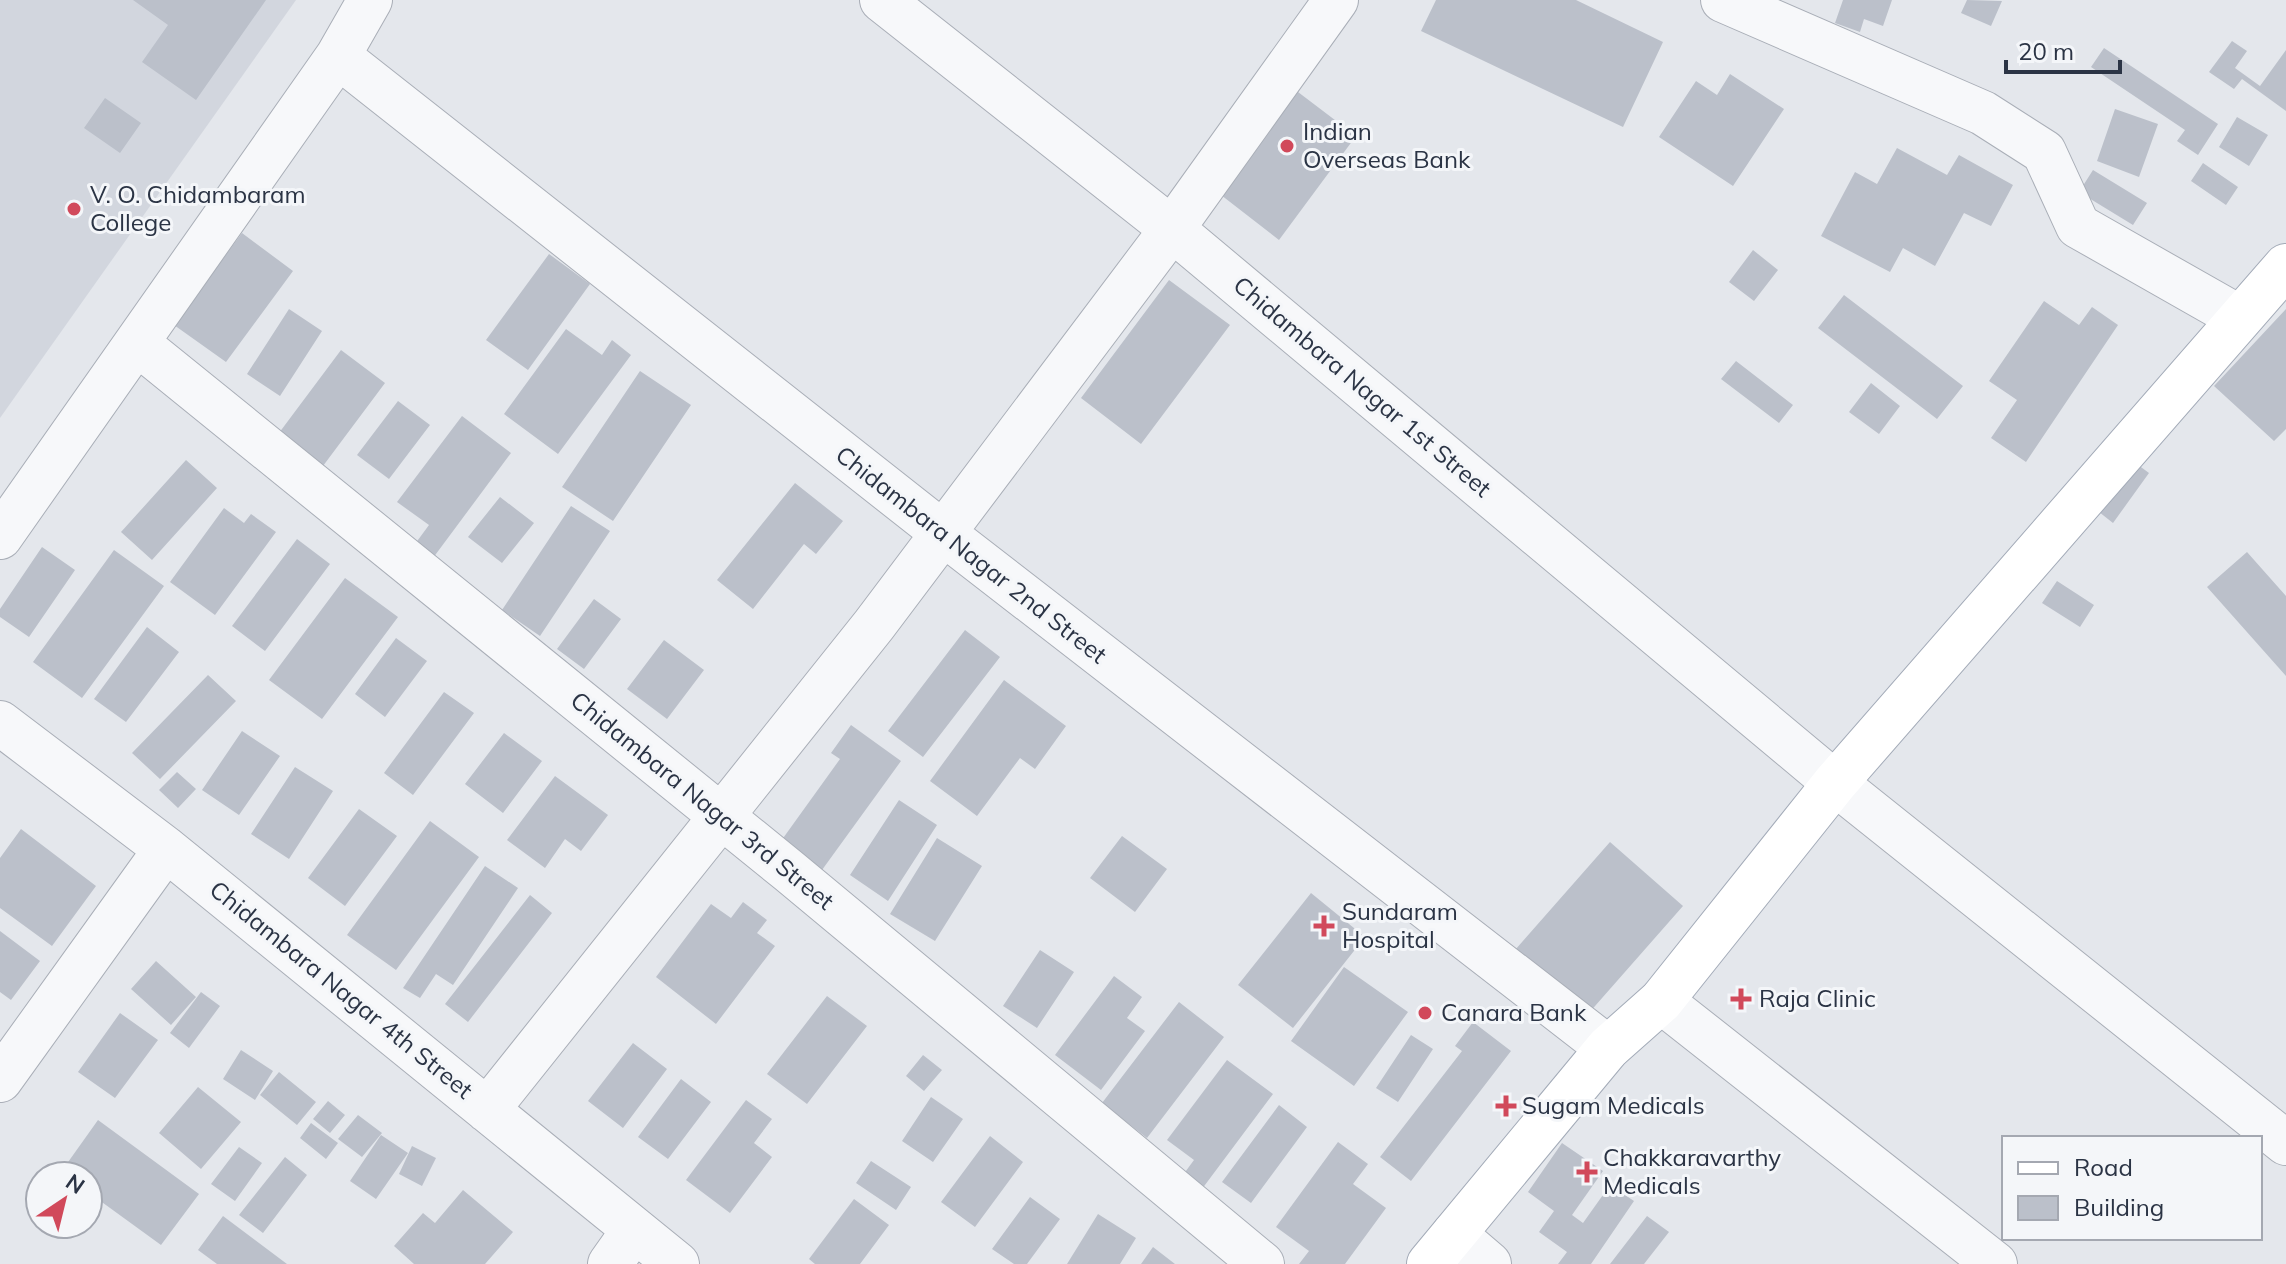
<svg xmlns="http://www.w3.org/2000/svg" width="2286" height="1264" font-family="Mulish,sans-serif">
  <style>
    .built { fill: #d2d6de }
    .building { fill: #bbc0ca }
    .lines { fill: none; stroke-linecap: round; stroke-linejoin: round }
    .minor-casing { stroke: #a9aeb7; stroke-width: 46 }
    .major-casing { stroke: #a3abb8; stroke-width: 46 }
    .minor { stroke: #f7f8fa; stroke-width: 44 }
    .major { stroke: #fff; stroke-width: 44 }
    .poi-dot { fill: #d1495b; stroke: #f4f6f9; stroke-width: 3 }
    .labels { text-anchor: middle; stroke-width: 6; stroke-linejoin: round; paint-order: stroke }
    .poi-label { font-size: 24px; fill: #2b3445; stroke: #f4f6f9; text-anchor: start }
    .street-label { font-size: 24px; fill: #2b3445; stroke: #f4f6f9 }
  </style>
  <rect width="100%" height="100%" fill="#e4e7ec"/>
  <path class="built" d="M0 0H296L0 418Z"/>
  <path class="building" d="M133 0H266L196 100 142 62 168 25Z
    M1436 0H1576L1663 42 1623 127 1421 31Z
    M1843 0H1892L1883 26 1864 19 1860 32 1835 23Z
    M1967 0 2002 1 1991 26 1961 13Z
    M2232 41 2247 51 2235 68 2260 86 2286 50V111L2242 79 2234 89 2209 72Z
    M2104 48 2218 124 2198 155 2177 141 2185 130 2091 67Z
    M1730 74 1784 109 1733 186 1659 137 1696 81 1717 95Z
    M1298 92 1356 136 1279 240 1221 195Z
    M105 98 141 123 120 153 84 128Z
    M2115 109 2158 124 2139 177 2097 161Z
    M2237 117 2268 135 2249 166 2219 147Z
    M1897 148 1947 175 1959 155 2013 185 1991 226 1964 213 1935 266 1903 248 1890 272 1821 236 1855 172 1877 184Z
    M2203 163 2238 187 2226 205 2191 181Z
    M2093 170 2147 203 2133 225 2079 192Z
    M242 233 293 271 226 362 174 325Z
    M1753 250 1778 270 1754 301 1729 282Z
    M549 254 590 284 528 370 486 340Z
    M1169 280 1230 325 1141 444 1081 398Z
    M1844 295 1963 386 1937 419 1818 328Z
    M2044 301 2079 325 2092 307 2118 325 2026 462 1991 438 2017 400 1989 381Z
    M289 309 322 331 280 396 247 374Z
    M2286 309V429L2274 441 2214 386Z
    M566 329 602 355 612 340 631 355 558 454 504 414Z
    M341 350 385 383 320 470 276 437Z
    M1736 361 1793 405 1779 423 1721 379Z
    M640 371 691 405 613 521 562 487Z
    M1871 383 1900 406 1879 434 1849 412Z
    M398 401 430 425 389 479 357 455Z
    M462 416 511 453 433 558 415 544 429 525 397 502Z
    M2130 459 2149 473 2113 523 2094 508Z
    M186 460 217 488 152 560 121 532Z
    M795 483 843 521 816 554 804 544 753 609 717 580Z
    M500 497 534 523 502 563 468 537Z
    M571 506 610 531 540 636 502 610Z
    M224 508 244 523 251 514 276 532 215 615 170 582Z
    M297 539 330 564 265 651 232 626Z
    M42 547 75 570 29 637 0 617V609Z
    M114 550 164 586 82 698 33 662Z
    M2247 552 2286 596V676L2207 587Z
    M345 578 398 617 322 719 269 680Z
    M2057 581 2094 605 2080 627 2042 603Z
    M594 599 621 619 584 669 557 649Z
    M147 627 179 652 126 722 94 699Z
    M965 630 1000 657 923 757 888 731Z
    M396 638 427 661 385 717 355 694Z
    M664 640 704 670 667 719 627 689Z
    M208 675 236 701 160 779 132 753Z
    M1004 680 1066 726 1035 769 1020 758 977 816 930 781Z
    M444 692 474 713 413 795 384 773Z
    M851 725 901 761 822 870 781 841 840 759 831 753Z
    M242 731 280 756 239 815 202 790Z
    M504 733 542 761 503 813 465 784Z
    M295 767 333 791 289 859 251 834Z
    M177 772 196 789 178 808 159 790Z
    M555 776 608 815 581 851 565 839 545 868 507 840Z
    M899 800 937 825 888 901 850 875Z
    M359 809 397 836 345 906 308 878Z
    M430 821 479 857 396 970 347 935Z
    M21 829 96 886 52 946 0 908V858Z
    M1122 836 1167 869 1135 912 1090 878Z
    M937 838 982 866 935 941 890 914Z
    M1610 842 1683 906 1588 1014 1515 950Z
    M485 866 518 888 453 985 436 974 420 998 403 988Z
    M1311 893 1365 937 1293 1028 1238 985Z
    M530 895 552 913 468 1022 445 1004Z
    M743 902 767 920 757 933 775 946 716 1024 656 977 711 904 731 918Z
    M0 931 40 961 11 1000 0 992Z
    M1040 950 1074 972 1037 1028 1003 1006Z
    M156 961 196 997 171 1025 131 989Z
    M1344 967 1408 1012 1354 1086 1291 1041Z
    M1114 976 1142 997 1127 1018 1145 1031 1101 1090 1055 1055Z
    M201 992 220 1006 189 1048 170 1033Z
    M827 996 867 1026 807 1104 767 1074Z
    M1179 1002 1224 1037 1147 1138 1102 1103Z
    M120 1013 158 1040 115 1098 78 1072Z
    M1473 1022 1511 1051 1411 1181 1380 1157 1462 1051 1455 1046Z
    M1411 1035 1433 1049 1398 1102 1376 1088Z
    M633 1043 667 1069 623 1128 588 1101Z
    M241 1050 273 1071 255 1100 223 1079Z
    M923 1055 942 1070 924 1091 906 1076Z
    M1227 1060 1273 1094 1196 1197 1177 1183 1194 1160 1167 1140Z
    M279 1072 316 1102 297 1125 260 1095Z
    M681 1079 711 1102 668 1159 638 1137Z
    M198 1087 241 1122 201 1169 159 1133Z
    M931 1097 963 1119 933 1162 902 1141Z
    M746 1100 772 1119 754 1143 772 1157 730 1213 686 1180Z
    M328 1101 345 1115 330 1133 313 1119Z
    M1279 1105 1307 1127 1251 1203 1222 1182Z
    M358 1115 382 1133 362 1157 338 1139Z
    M98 1120 199 1194 161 1245 88 1192V1176H66L61 1172Z
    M311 1123 338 1143 326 1159 300 1138Z
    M381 1135 408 1153 376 1199 350 1181Z
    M990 1136 1023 1162 975 1227 941 1202Z
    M1338 1142 1368 1164 1353 1184 1386 1208 1345 1264H1299L1309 1251 1276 1227Z
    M1562 1143 1603 1171 1572 1215 1583 1223 1610 1185 1634 1201 1591 1264H1558L1567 1252 1539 1232 1554 1211 1528 1192Z
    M412 1146 436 1158 422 1186 399 1174Z
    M239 1147 262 1163 235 1201 211 1184Z
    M285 1157 307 1175 263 1233 239 1215Z
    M871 1161 911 1187 896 1210 856 1183Z
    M463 1190 513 1232 485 1264H414L394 1246 423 1213 435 1223Z
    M1030 1197 1060 1219 1027 1264H1014L992 1249Z
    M854 1199 889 1225 860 1264H815L809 1259Z
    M1098 1214 1136 1238 1120 1264H1067Z
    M223 1216 287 1264H217L198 1250Z
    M1647 1216 1669 1232 1644 1264H1610Z
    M1153 1247 1175 1264H1141Z"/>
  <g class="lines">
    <g class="minor-casing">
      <path id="minor" d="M882 0 1172 229 1835 783 2286 1143
        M1723 0 1983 113 2044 152 2078 226 2240 318
        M338 56 943 533 1608 1048
        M137 343 789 871 1262 1264
        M0 537 338 56 370 0
        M0 723 166 849 677 1264
        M1661 1001 1995 1264
        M0 1080 166 849
        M487 1110 874 625 1172 229 1336 0
        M1454 1234 1489 1264
        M610 1264 634 1230"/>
    </g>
    <g class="major-casing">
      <path id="major" d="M1429 1264 1608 1048 1661 1001 1835 783 2286 266"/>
    </g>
    <use href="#minor" class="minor"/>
    <use href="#major" class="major"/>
  </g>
  <g class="poi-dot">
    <circle cx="1287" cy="146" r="8"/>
    <circle cx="74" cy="209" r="8"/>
    <path d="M1320 914h8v8h8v8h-8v8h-8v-8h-8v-8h8z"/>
    <path d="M1737 987h8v8h8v8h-8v8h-8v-8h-8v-8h8z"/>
    <circle cx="1425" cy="1013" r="8"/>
    <path d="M1502 1094h8v8h8v8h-8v8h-8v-8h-8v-8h8z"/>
    <path d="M1583 1160h8v8h8v8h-8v8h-8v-8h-8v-8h8z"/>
  </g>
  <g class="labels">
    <g class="poi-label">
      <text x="1303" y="140">Indian<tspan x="1303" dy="28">Overseas Bank</tspan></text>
      <text x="90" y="203">V. O. Chidambaram<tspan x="90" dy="28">College</tspan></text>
      <text x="1342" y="920">Sundaram<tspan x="1342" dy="28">Hospital</tspan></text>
      <text x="1759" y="1007">Raja Clinic</text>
      <text x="1441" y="1021">Canara Bank</text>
      <text x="1522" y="1114">Sugam Medicals</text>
      <text x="1603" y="1166">Chakkaravarthy<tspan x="1603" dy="28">Medicals</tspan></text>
    </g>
    <g class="street-label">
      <text transform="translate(1362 387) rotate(40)" y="8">Chidambara Nagar 1st Street</text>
      <text transform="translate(971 555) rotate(38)" y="8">Chidambara Nagar 2nd Street</text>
      <text transform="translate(702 801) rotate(39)" y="8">Chidambara Nagar 3rd Street</text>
      <text transform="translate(341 990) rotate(39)" y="8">Chidambara Nagar 4th Street</text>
    </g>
  </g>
  <rect x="2002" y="1136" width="260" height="104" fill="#f4f6f9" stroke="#a4a8b1" stroke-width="2"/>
  <rect x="2018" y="1162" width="40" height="12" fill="#ffffff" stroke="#a4a8b1" stroke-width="2"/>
  <text x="2074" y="1176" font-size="24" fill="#2b3445">Road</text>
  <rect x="2018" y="1196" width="40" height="24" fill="#bbc0ca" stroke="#a4a8b1" stroke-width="2"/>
  <text x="2074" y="1216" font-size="24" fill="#2b3445">Building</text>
  <g transform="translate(64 1200) rotate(35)"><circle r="38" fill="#f4f6f9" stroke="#a4a8b1" stroke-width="2"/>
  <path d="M0-6L14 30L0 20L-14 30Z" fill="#d1495b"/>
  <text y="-12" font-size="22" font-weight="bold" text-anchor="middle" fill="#2b3445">N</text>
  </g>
  <path d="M2006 60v12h114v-12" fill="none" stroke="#2b3445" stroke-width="4"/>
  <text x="2018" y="60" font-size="24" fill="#2b3445" stroke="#f4f6f9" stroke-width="6" paint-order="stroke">20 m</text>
</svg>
